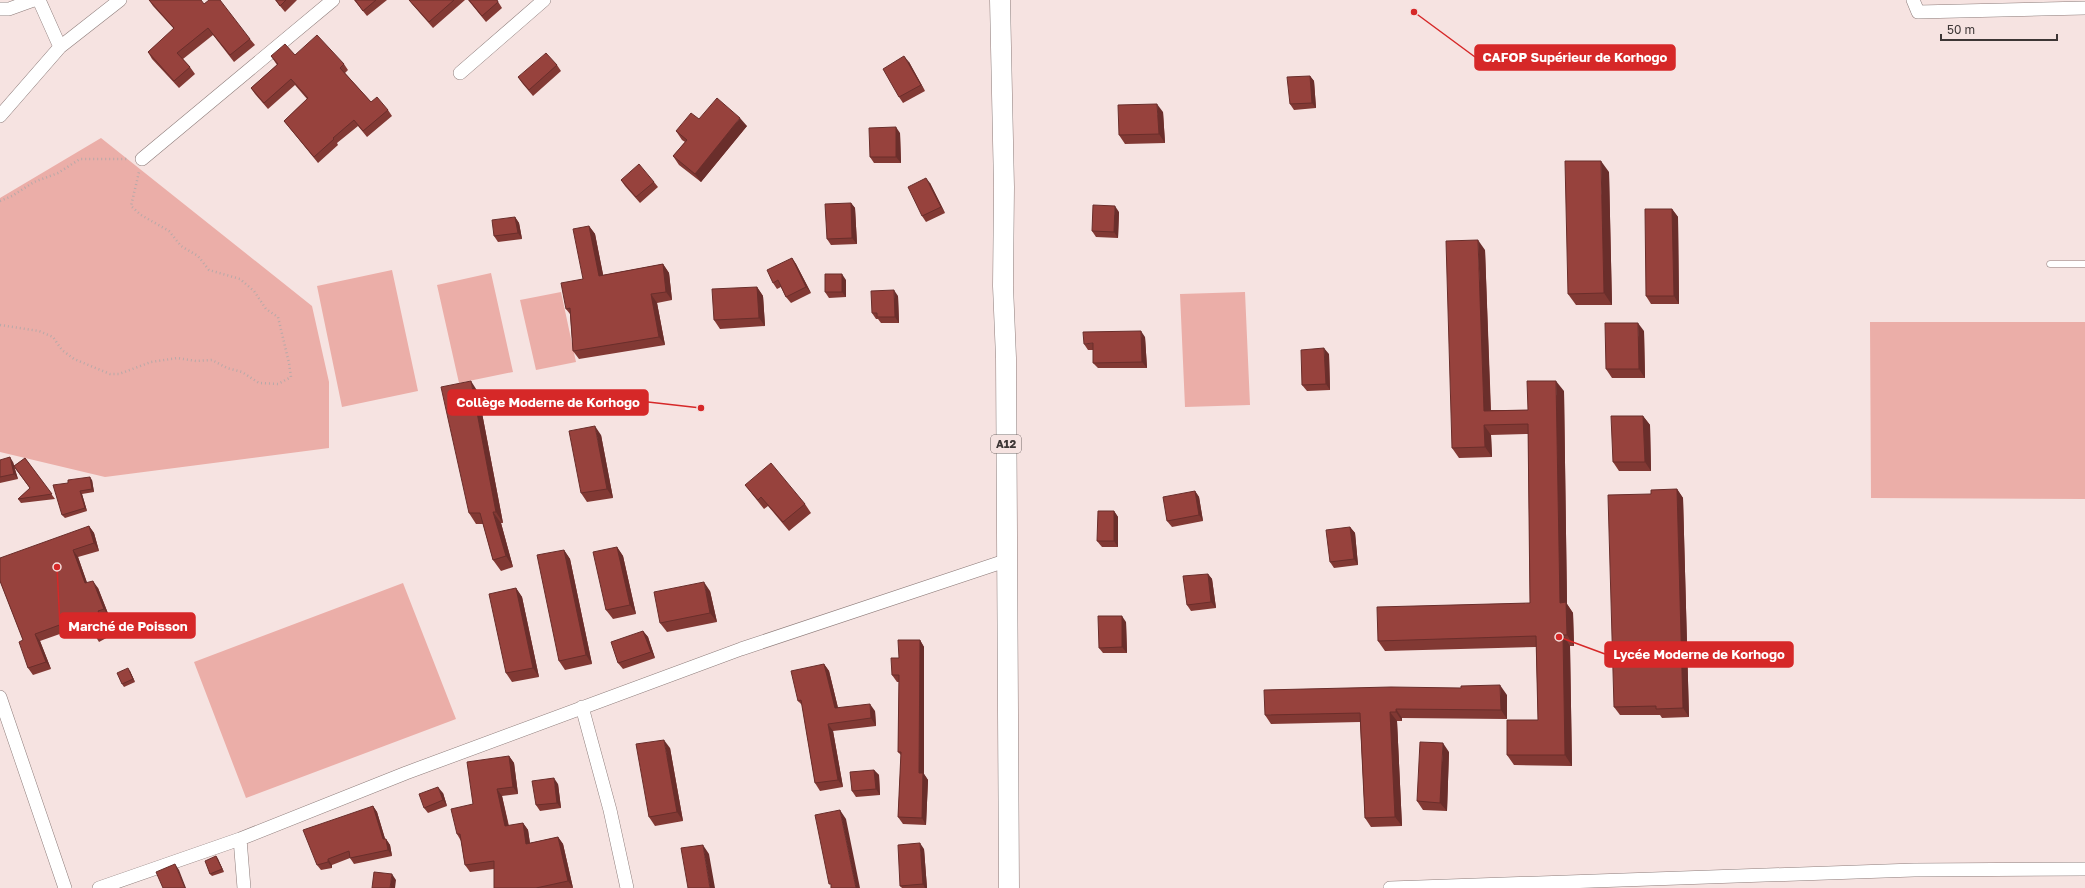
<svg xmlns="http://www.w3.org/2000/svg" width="2085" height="888" font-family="'Golos Text',sans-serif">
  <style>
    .green { fill: #ebaea8 }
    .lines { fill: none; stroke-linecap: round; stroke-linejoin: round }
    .lane-casing { stroke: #8d7c7a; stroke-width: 7 }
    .street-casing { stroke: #8d7c7a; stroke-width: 14 }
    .primary-casing { stroke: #8d7c7a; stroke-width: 21 }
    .path { stroke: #b8a9a8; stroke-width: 2.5; stroke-dasharray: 1 3; stroke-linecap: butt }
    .lane { stroke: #fff; stroke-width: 6 }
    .street { stroke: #fff; stroke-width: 13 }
    .primary { stroke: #fff; stroke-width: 20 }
    .wall { fill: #823934 }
    .shaded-wall { fill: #6a2e2b }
    .building { fill: #97423d; stroke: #6a2e2b }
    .labels { text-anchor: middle; stroke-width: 4; stroke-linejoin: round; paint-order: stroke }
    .shield { fill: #f6e3e1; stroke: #746a69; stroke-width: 1 }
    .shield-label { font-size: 11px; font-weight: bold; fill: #3d3635 }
    .leader { fill: none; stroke: #d62828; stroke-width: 1.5 }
    .callout-dot { fill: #d62828; stroke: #f6e3e1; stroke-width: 1.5 }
    .callout { fill: #d62828; stroke: #d62828; stroke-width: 1.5 }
    .callout-label { font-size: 13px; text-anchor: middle; font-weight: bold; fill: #fff }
  </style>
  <rect width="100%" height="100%" fill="#f6e3e1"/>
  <path class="green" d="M101 138 312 306 329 382V448L105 477 0 452V198Z
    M392 270 418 391 342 407 317 286Z
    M491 273 513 372 459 383 437 285Z
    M561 292 576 362 536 370 520 300Z
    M1245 292 1250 405 1185 407 1180 294Z
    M1870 322H2085V499L1871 498Z
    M403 583 456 719 246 798 194 662Z"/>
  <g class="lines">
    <g class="lane-casing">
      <path id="lane" d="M2050 264H2085"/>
    </g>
    <g class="street-casing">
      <path id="street" d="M39 0 60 47
        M1913 0 1918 12 2085 8
        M0 9H9L34 0
        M460 73 544 0
        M0 116 60 47 120 0
        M142 159 333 0
        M0 697 65 888
        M582 707 610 810 627 888
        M240 839 244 888
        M99 888 240 839 406 773 741 649 1008 560
        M1390 888 1914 870 2085 869"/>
    </g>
    <g class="primary-casing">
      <path id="primary" d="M1000 0 1004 187 1003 286 1006 358 1009 888"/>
    </g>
    <path class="path" d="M0 201 12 196 34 182 58 173 80 159H129
      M0 325 39 331 53 337 62 350 74 359 110 374H119L151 362 177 358 196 361 212 360 227 368 242 372 259 383 278 384 291 377 289 363 278 317 266 309 254 291 240 279 209 270 198 256 181 246 169 231 141 215 131 206 139 172"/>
    <use href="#lane" class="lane"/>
    <use href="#street" class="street"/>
    <use href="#primary" class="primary"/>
  </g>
  <path class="wall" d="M149 0 204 4 250 39 255 45 234 62 213 35 183 59 190 67 195 74 179 88 152 59 148 52 174 29 153 6Z
    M275 0H297L285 12Z
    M354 0H387L367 16Z
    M409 0H465L433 28 412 4Z
    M468 0H497L502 8 486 22Z
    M295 55 344 64 348 70 345 73 371 102 388 110 392 116 367 137 358 126 337 143 338 145 318 163 288 126 284 121 307 99 295 85 268 109 255 94 251 88 277 65 271 56Z
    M909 62 925 91 903 103 899 97Z
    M557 65 561 71 533 96 522 83 518 77Z
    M1310 76 1314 81 1316 108 1294 110 1290 104Z
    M1163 112 1165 143 1125 144 1119 135Z
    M699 119 747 126 701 182 679 165 673 156 685 142 682 140 676 131Z
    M900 133 901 163H874L870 157Z
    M1609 172 1612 305H1576L1568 294Z
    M621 180 654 182 658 187 640 203 625 186Z
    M930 183 945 213 926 222 922 216Z
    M851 203 855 208 857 244 831 245 827 239Z
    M1672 209 1678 217 1679 304H1651L1646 296Z
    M1119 212 1118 238 1096 237 1092 231Z
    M515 217 519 223 522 239 498 242 494 236Z
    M589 226 595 234 603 275 663 264 669 273 672 300 657 303 665 345 579 359 573 351 570 314 566 309 583 279Z
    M1485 250 1491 410H1528L1564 391 1567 604 1573 613 1574 646H1570L1572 766 1514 765 1507 755 1538 720 1536 647 1385 651 1378 641 1530 603 1528 434 1491 435 1492 457 1459 458 1452 448Z
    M792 258 796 264 811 293 791 303 786 297 781 287 777 289 773 283Z
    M846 280V297L829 298 825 292Z
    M757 287 763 296 765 326 720 329 714 320Z
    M898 296 899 323H881L878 319H876L872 313Z
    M1644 331 1645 378H1612L1606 369Z
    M1145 337 1147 368H1098L1093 363V350H1088L1084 344Z
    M1329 354 1330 390 1307 391 1302 385Z
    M478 392 503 523H501L513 567 501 571 493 560 483 524H476L469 513Z
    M1643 416 1650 425 1651 471H1619L1613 462Z
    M601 435 613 498 587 502 581 493Z
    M25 458 55 499 21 503 18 499 30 488 14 467 18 479 0 483V460L13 462 14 466Z
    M92 480 94 492 82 494 87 511 65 518 62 515 68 483Z
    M745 485 805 504 811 513 789 531 768 506 764 509 752 494Z
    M1677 489 1683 498 1689 717 1662 718 1660 715H1620L1614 707 1651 494Z
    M1195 491 1199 497 1203 521 1172 527 1167 521Z
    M1114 511 1118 517V547H1102L1097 541Z
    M89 526 94 533 99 551 78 557 87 583 98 588 109 616 103 618 112 635 99 642 94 634 88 624 40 641 51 669 33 675 28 668 23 640 0 581Z
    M1350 527 1355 533 1358 565 1334 568 1330 562Z
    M617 547 623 556 636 614 613 619 606 610Z
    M564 550 570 559 592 664 565 670 559 661Z
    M1208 574 1212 579 1216 608 1191 611 1187 605Z
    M516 588 522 597 539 677 512 682 506 673Z
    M710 591 717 622 667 632 660 623Z
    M1126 622 1127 653H1103L1099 648Z
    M643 631 648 637 655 658 623 669 618 663Z
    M920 640 924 647V774L928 780 926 825 903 824 898 817 901 755 898 752 899 682H897L892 675 899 658Z
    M824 664 829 671 838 708 875 711 876 726 833 731 843 787 820 791 815 783 802 705 798 701Z
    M130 671 135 682 124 687 122 684Z
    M1507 695V719L1402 718V721H1397L1402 826 1371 827 1365 818 1360 722 1271 724 1265 715Z
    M670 748 683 821 655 826 649 817Z
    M1449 752 1447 811 1423 810 1417 801Z
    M509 756 514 763 518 794 502 796 509 826 523 823 528 830 530 843 558 837 563 844 573 888H494V869L470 872 465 865 461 841 457 834 473 804Z
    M874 770 879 775 880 795 856 797 852 791Z
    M558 784 561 808 540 811 536 805Z
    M443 793 447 806 428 813 424 808Z
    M373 806 377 812 385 839H386L390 845 392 856 354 864 350 858 332 865V868L321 870 317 865Z
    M924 849 927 888H902L900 886Z
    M216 856 218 859 224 872 212 876 210 874Z"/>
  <path class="shaded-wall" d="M904 56 909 62 925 91 921 85Z
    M1310 76 1314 81 1316 108 1312 103Z
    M1157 104 1163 112 1165 143 1159 134Z
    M740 118 747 126 701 182 695 174Z
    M896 127 900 133 901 163 896 157Z
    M1601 161 1609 172 1612 305 1604 293Z
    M926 178 930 183 945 213 941 207Z
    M851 203 855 208 857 244 852 238Z
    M1115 206 1119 212 1118 238 1114 232Z
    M1672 209 1678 217 1679 304 1674 296Z
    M515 217 519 223 522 239 518 233Z
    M589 226 595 234 605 284 599 276Z
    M1478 240 1485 250 1491 421 1484 411Z
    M792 258 796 264 811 293 806 287Z
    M663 264 669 273 672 300 666 292Z
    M842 274 846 280V297L842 292Z
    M757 287 763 296 765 326 759 318Z
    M894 290 898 296 899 323 895 317Z
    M651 294 657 303 665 345 659 337Z
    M1638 323 1644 331 1645 378 1639 369Z
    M1141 331 1145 337 1147 368 1142 362Z
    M1324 348 1329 354 1330 390 1326 384Z
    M471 381 478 392 503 523 496 512Z
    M1556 381 1564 391 1567 604 1573 613 1574 646 1567 635 1560 603Z
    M1643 416 1650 425 1651 471 1645 462Z
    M1484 425 1491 435 1492 457 1485 447Z
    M595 426 601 435 613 498 607 489Z
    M10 457 13 462 18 479 14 474Z
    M90 477 92 480 94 492 92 489Z
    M1677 489 1683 498 1689 717 1683 708Z
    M80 491 82 494 87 511 85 508Z
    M1195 491 1199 497 1203 521 1199 515Z
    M1114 511 1118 517V547L1114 541Z
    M493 512 501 523 513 567 506 556Z
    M89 526 94 533 99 551 94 543Z
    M1350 527 1355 533 1358 565 1354 559Z
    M617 547 623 556 636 614 630 605Z
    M73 550 78 557 90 591 85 583Z
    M564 550 570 559 592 664 586 655Z
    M1208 574 1212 579 1216 608 1211 602Z
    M93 581 98 588 109 616 104 609Z
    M704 582 710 591 717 622 710 613Z
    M516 588 522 597 539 677 533 668Z
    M98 611 103 618 112 635 107 628Z
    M1122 616 1126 622 1127 653 1122 647Z
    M643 631 648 637 655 658 651 652Z
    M35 634 40 641 51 669 46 662Z
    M1563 635 1570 646 1572 766 1565 755Z
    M920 640 924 647V774L928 780 926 825 922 818 919 773Z
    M824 664 829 671 840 716 835 708Z
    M128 668 130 671 135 682 133 679Z
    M1500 685 1507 695V719L1501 710Z
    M870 704 875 711 876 726 871 718Z
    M1396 709 1402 718V721L1396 712Z
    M1390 712 1397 721 1402 826 1395 817Z
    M828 724 833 731 843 787 838 780Z
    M664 740 670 748 683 821 677 812Z
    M1443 743 1449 752 1447 811 1440 803Z
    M509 756 514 763 518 794 513 787Z
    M874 770 879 775 880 795 876 789Z
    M554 778 558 784 561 808 557 803Z
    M438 787 443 793 447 806 443 800Z
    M497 789 502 796 510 833 505 826Z
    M373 806 377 812 387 845 383 839Z
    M840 810 846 819 860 888H856Z
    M523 823 528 830 531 851 526 844Z
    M558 837 563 844 573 888 568 881Z
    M386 839 390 845 392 856 388 850Z
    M920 843 924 849 927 888H925L923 884Z
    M703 845 709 854 715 888H710Z
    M216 856 218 859 224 872 222 869Z
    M328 859 332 865V868L328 862Z
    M175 864 179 870 186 888H185Z
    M392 874 396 880 395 888H390Z"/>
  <path class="building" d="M149 0H201L204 4 209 0H220L250 39 230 55 208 28 177 53 190 67 174 81 148 52 174 28Z
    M276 0H286L280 6Z
    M355 0H376L363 11Z
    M409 0H454L429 22Z
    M469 0H497L498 2 482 16Z
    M317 35 344 64 340 68 371 102 377 97 388 110 363 131 354 120 333 138 334 139 314 157 284 121 308 98 291 79 264 103 251 88 278 64 271 56 285 44 295 55Z
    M546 53 557 65 529 90 518 77Z
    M904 56 921 85 899 97 883 69Z
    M1310 76 1312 103 1290 104 1287 77Z
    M717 98 740 118 695 174 673 156 687 140 676 131 691 113 699 119Z
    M1157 104 1159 134 1119 135 1118 105Z
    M896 127V157H870L869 128Z
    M1565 161H1601L1604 293 1568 294Z
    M639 164 654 182 636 197 621 180Z
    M926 178 941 207 922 216 908 187Z
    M851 203 852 238 827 239 825 204Z
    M1093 205 1115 206 1114 232 1092 231Z
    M1645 209H1672L1674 296H1646Z
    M515 217 518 233 494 236 492 220Z
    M589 226 599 276 663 264 666 292 651 294 659 337 573 351 570 308 566 309 561 283 583 279 573 229Z
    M1478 240 1484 411 1528 410 1527 381H1556L1560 603 1566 602 1567 635H1563L1565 755H1507V720H1538L1536 636 1378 641 1377 607 1530 603 1528 424 1484 425 1485 447 1452 448 1446 241Z
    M792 258 806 287 786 297 778 280 773 283 767 270Z
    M825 274H842V292H825Z
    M757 287 759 318 714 320 712 289Z
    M894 290 895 317H877V313H872L871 291Z
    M1605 323H1638L1639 369H1606Z
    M1141 331 1142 362 1093 363V343L1084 344 1083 332Z
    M1324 348 1326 384 1302 385 1301 350Z
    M471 381 496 512H493L506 556 493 560 480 513H469L441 387Z
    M1611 416H1643L1645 462H1613Z
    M595 426 607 489 581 493 569 431Z
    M10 457 14 474 0 477V460Z
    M25 458 52 494 18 499 30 488 14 466Z
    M771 463 805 504 783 522 761 497 758 500 745 485Z
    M90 477 92 489 80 491 85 508 62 515 53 485 68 483V480Z
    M1677 489 1683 708 1656 709V706L1614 707 1608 495 1651 494V490Z
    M1195 491 1199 515 1167 521 1163 497Z
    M1098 511H1114V541H1097Z
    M89 526 94 543 73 550 85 583 93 581 104 609 98 611 107 628 94 634 84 616 35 634 46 662 28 668 19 642 23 640 0 581V558Z
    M1350 527 1354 559 1330 562 1326 530Z
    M617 547 630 605 606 610 593 552Z
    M564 550 586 655 559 661 537 555Z
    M1208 574 1211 602 1187 605 1183 576Z
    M704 582 710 613 660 623 654 592Z
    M516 588 533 668 506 673 489 594Z
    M1098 616H1122V647L1099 648Z
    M643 631 651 652 618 663 611 642Z
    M898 640H920L919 773H923L922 818 898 817 901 752H898L899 675H892L891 658H899Z
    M824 664 835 708 870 704 871 718 828 724 838 780 815 783 801 700 798 701 791 671Z
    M128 668 133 679 122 684 117 673Z
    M1500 685 1501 710 1396 709V712H1390L1395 817 1365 818 1360 713 1265 715 1264 690 1391 687 1461 688V686Z
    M664 740 677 812 649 817 636 744Z
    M1420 742 1443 743 1440 803 1417 801Z
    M509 756 513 787 497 789 505 826 523 823 526 844 558 837 568 881 536 888H494V861L465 865 460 834H457L451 809 473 804 467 762Z
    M874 770 876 789 852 791 850 772Z
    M554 778 557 803 536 805 532 781Z
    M438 787 443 800 424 808 419 794Z
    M373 806 383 839H386L388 850 350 858 349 851 328 859V862L317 865 303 830Z
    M840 810 856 888H831V884H829L815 815Z
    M920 843 923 884 900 886 898 845Z
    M703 845 710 888H688L681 848Z
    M216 856 222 869 210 874 205 861Z
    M175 864 185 888H163L156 872Z
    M374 872 392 874 390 888H372Z"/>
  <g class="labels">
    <rect class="shield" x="991" y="435" width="30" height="18" rx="3"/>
    <g class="shield-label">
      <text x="1006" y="448">A12</text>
    </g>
  </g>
  <path class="leader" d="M1414 12L1475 57M701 408L648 402M57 567L60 626M1559 637L1605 654"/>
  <g class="callout-dot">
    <circle cx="1414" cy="12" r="4"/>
    <circle cx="701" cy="408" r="4"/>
    <circle cx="57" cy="567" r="4"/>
    <circle cx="1559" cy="637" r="4"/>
  </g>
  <g class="callout">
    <rect x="1475" y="45" width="200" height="25" rx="4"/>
    <rect x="448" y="390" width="200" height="25" rx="4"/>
    <rect x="60" y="613" width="135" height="25" rx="4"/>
    <rect x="1605" y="642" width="188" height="25" rx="4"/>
  </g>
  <g class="callout-label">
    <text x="1575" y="62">CAFOP Supérieur de Korhogo</text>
    <text x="548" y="407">Collège Moderne de Korhogo</text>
    <text x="128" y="631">Marché de Poisson</text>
    <text x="1699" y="659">Lycée Moderne de Korhogo</text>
  </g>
  <path d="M1941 34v6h116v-6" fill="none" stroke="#3d3635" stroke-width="2"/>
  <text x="1947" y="34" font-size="12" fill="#3d3635" stroke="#f6e3e1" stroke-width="3" paint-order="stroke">50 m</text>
</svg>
